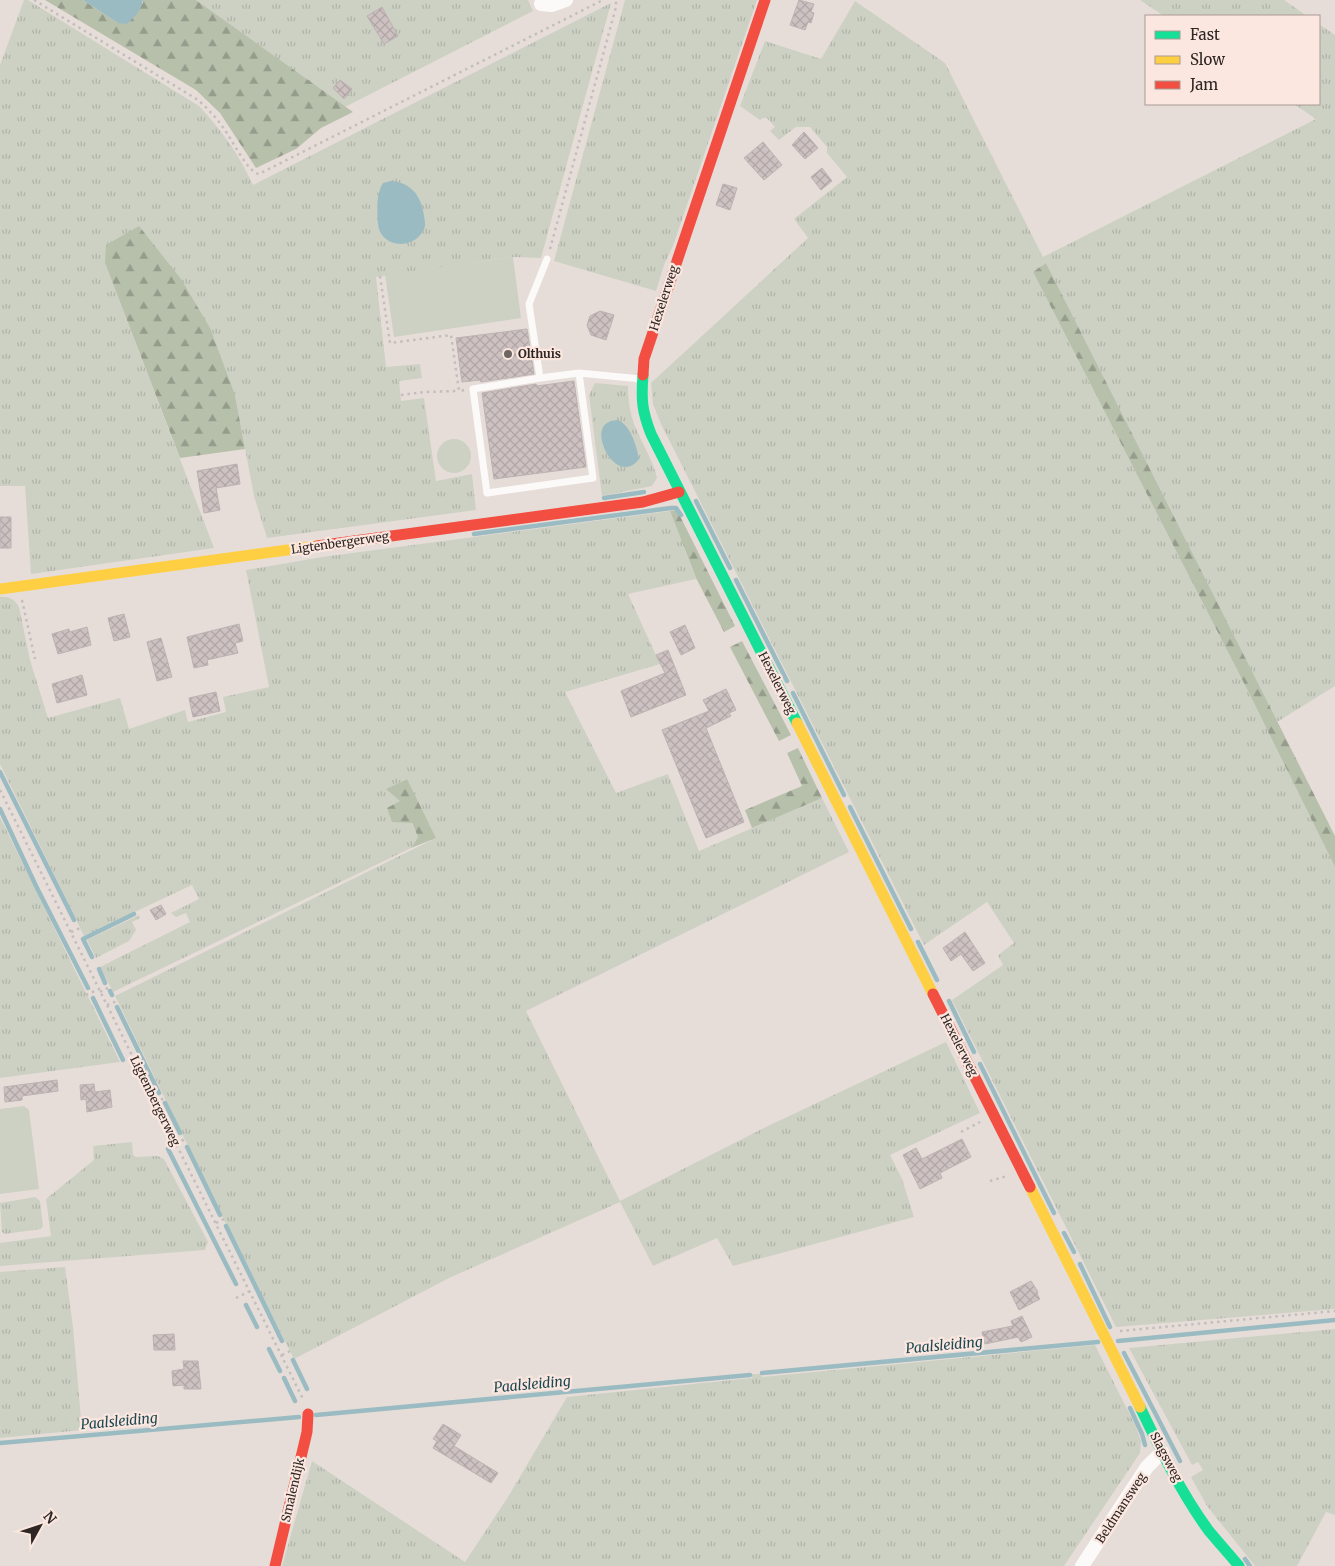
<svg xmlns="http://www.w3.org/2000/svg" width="1335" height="1566" font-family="Merriweather,serif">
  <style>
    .grass { fill: url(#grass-tufts) }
    .forest { fill: url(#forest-firs) }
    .park { fill: #cdd1c4 }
    .water { fill: #9bbbc2 }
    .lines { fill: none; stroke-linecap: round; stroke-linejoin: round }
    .stream { stroke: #9bbbc2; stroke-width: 4.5 }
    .building { fill: url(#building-cross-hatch); stroke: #bbb3b2 }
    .path { stroke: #c2bebd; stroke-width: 2.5; stroke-dasharray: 2.5 4; stroke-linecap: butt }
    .lane { stroke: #fbfaf9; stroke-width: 7 }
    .street { stroke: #fbfaf9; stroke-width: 14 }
    .fast { stroke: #16e098; stroke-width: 11 }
    .slow { stroke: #ffcf43; stroke-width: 11 }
    .jam { stroke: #f24e42; stroke-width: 11 }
    .poi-dot { fill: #6e6662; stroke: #fbe7df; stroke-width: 2 }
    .labels { text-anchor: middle; stroke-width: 4.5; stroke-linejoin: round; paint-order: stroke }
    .street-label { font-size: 12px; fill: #2d2623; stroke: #fbe7df }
    .poi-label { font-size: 12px; font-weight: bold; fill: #2d2623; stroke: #fbe7df; text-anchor: start }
    .water-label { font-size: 14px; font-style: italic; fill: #1b4852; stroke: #fbe7df }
  </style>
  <defs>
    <pattern id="grass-tufts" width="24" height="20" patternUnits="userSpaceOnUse" patternTransform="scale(1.25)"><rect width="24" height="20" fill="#cdd1c4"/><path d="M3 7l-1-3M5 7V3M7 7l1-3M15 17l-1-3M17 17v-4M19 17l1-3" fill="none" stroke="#b0b3a8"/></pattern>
    <pattern id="forest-firs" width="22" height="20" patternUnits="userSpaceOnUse" patternTransform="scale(1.25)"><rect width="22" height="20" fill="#b7c0ab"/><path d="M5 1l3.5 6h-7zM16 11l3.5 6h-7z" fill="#959c8b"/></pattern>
    <pattern id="building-cross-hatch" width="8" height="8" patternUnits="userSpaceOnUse" patternTransform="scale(1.25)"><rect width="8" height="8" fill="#cec1c1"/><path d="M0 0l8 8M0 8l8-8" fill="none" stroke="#b1a6a6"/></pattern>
  </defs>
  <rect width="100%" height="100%" fill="#e7ddd8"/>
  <path class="grass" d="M24 0H28L199 106C221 129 240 156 253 185L611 3 541 258 513 257 376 277 386 367 420 364 422 378 399 381 401 401 424 398 436 481 472 474 476 510 267 538 254 496 235 395 105 263 214 548 31 574 25 486H0V65Z
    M196 0H528L533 11 345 107Z
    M625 0H757L673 246 664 265 656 291 554 261Z
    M1140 0H1284L1307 16H1164Z
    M855 1 945 63 1043 257 1316 119 1294 104H1319V24L1335 35V686L1277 722 1046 263 1033 272 1249 693 1335 867V1309L1116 1327 952 1000 1003 965 998 955 1014 943 987 902 924 945 661 424 653 404 651 383 808 238 794 219 847 177 827 153V147L810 127H796L779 140 770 131 775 127 767 118H763L760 120 740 106 765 41 821 59Z
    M595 383 628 386C628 404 631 419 639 435 645 449 654 463 657 478L652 486 602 496 589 395Z
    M670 511 696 579 628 594 660 664 565 692 616 793 668 774 699 851 822 798 849 852 526 1011 620 1201 768 1126 946 1042 980 1113 890 1155 902 1179 914 1217 733 1266 717 1238 653 1266 620 1202 449 1278 294 1359 237 1247 115 996 436 838 406 779 387 789 401 801 418 837 411 848 113 992 100 967 190 922 186 913 176 917 171 913 199 899 192 885 84 936 0 764V597C8 596 15 599 19 607L30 660 48 718 120 698 129 729 185 710 188 722 226 712 223 697 269 687 246 570 322 557Z
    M0 817 120 1062 0 1078Z
    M139 915 140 918 132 922 136 930 129 941 96 958 87 940Z
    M132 1142 133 1155 136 1157 158 1156 164 1159 208 1242 205 1250 0 1266V1243L51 1236 46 1199 94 1160 93 1146Z
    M35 1197 40 1201 43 1226 41 1229 5 1234 2 1232 0 1203Z
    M65 1267 73 1327 82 1430 0 1438V1272Z
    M1335 1329V1515L1326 1512 1297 1566H1255L1207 1506 1191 1477 1203 1470 1198 1462 1192 1465 1129 1348Z
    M1095 1345 1136 1427 1141 1441 1140 1453 1064 1566H282L312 1461 465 1562 508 1497 567 1397 752 1378V1374H761L762 1377Z"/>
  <path class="forest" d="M45 0H83L118 23 143 3V0H196L353 112 321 128 296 149 256 168 220 113 196 90Z
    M139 226 181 279 210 328 235 395 245 449 180 458 105 263 106 245Z
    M1046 263 1335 836V867L1249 693 1033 272Z
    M677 510 735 626 724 632 696 578 670 511Z
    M742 641 791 735 779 741 730 647Z
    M798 748 822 798 752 828 745 810 802 786 787 753Z
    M407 779 436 838 411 848 418 837 412 823 392 822 387 808 400 801 386 789Z"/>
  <path class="park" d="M513 257 521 318 394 337 385 275Z
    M437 456a17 17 0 1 1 34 0a17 17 0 1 1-34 0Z
    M24 1106 29 1110 39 1189 0 1194V1109Z"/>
  <path class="water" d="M83 0H143C141 11 134 17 127 24L118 23Z
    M391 181C411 182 422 197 424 216 425 221 426 227 423 231 412 251 380 247 378 224 377 211 376 194 383 183Z
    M617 420C630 423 637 447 639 459 617 488 587 430 609 422 611 420 614 421 617 420Z"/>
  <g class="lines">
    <path class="stream" d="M604 498 644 492
      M696 501 730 568
      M474 534 671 508H676L681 515
      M736 580 787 681
      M793 693 844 795
      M0 772 74 920
      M850 807 911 929
      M0 809 36 886 88 988
      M918 942 937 980
      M92 957 83 939 134 914
      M99 969 105 983
      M110 991 112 995
      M93 998 123 1060
      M949 1001 974 1052
      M117 1007 159 1093
      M980 1064 1054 1213
      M165 1103 180 1133
      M187 1147 220 1215
      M168 1149 236 1284
      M226 1226 282 1341
      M1064 1233 1074 1252
      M1080 1264 1110 1327
      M246 1305 257 1327
      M1118 1341 1335 1320
      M269 1349 280 1371
      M1124 1353 1180 1461
      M293 1360 307 1389
      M762 1373 1098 1342
      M284 1378 295 1401
      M1130 1408 1142 1434 1145 1445
      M316 1415 750 1375
      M0 1443 299 1417
      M1245 1559 1250 1566"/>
  </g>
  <path class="building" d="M799 0 814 4 811 12 814 13 811 23 808 22 805 30 790 25Z
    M382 7 398 36 384 44 367 16Z
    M340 80 352 89 344 99 333 88Z
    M804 132 818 148 805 159 792 145Z
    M763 142 782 165 764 180 744 158Z
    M822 168 832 181 821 190 811 177Z
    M723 184 737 188 730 210 716 205Z
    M600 311 614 315 606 340 591 335 587 325 590 316Z
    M527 329 534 374 481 382 480 380 462 382 456 338Z
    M574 381 586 467 494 479 482 393 536 384 537 386Z
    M237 464 240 484 216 488 220 510 204 513 197 471Z
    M0 517H11V548H0Z
    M124 614 130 637 114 641 108 618Z
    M239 624 243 641 235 643 238 653 207 660 208 665 194 668 187 637Z
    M685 625 695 648 681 655 670 632Z
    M87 627 91 645 58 654 52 634 69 629 70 632Z
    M161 638 172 677 157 681 147 642Z
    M668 650 686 695 631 717 621 691 665 673 656 655Z
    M82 675 87 695 57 703 52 684Z
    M726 689 736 710 729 713 731 716 706 728 744 822 706 838 662 730 709 711 703 700Z
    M216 692 220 711 193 717 189 698Z
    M161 905 166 914 156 920 150 910Z
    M965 932 985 963 973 971 961 954 951 961 943 948Z
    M57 1080 58 1091 22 1096V1100L5 1102 4 1087Z
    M94 1084 95 1092 110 1090 112 1107 87 1112 86 1099 81 1100 80 1085Z
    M962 1139 971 1157 940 1173 942 1178 920 1189 903 1155 916 1148 922 1159Z
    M1031 1281 1038 1292 1037 1294 1040 1299 1019 1310 1010 1292Z
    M1022 1316 1032 1337 1021 1342 1018 1337 985 1344 982 1332 1013 1326 1011 1321Z
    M174 1334 175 1350H154L153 1335Z
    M183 1361H198L201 1389H184V1385L173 1386 172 1371 184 1369Z
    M443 1424 461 1435 454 1446 498 1473 491 1483 433 1448 437 1441 433 1439Z"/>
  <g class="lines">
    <path class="path" d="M34 0 198 100C208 109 217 118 224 129 232 139 247 172 259 174L603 0
      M550 249 616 7V0
      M380 276 390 343 451 335 459 391 465 390
      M401 395 424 392 459 391
      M22 600 35 659
      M0 790 303 1399
      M71 932 80 928
      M100 992 110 987
      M86 995 99 989
      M107 1005 117 1001
      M155 1102 165 1098
      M961 1132 980 1122
      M176 1144 185 1139
      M990 1181 1007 1176
      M216 1223 224 1219
      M236 1298 250 1291
      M1120 1331 1335 1311
      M282 1355 290 1351"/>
    <path class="lane" d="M547 259 529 304 540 378 579 373 641 379
      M540 378 473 389 487 493 593 478 579 373"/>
    <path class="street" d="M541 4 552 5 566 0
      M1082 1566 1147 1467 1162 1452"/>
    <path class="fast" d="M643 375C641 400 642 411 651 434L797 723
      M1140 1407C1160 1449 1181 1493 1209 1531 1219 1543 1229 1554 1239 1566"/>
    <path class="slow" d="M0 589 317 546
      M797 723 933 994
      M1030 1187 1140 1407"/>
    <path class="jam" d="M643 375 644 359 765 0
      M317 546 643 502 679 492
      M933 994 1030 1187
      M275 1566 307 1432 308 1414"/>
  </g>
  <circle class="poi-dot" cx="508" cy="354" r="5"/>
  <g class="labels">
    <g class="street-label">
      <text transform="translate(664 298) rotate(-72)" y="4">Hexelerweg</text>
      <text transform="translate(340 543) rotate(-8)" y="4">Ligtenbergerweg</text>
      <text transform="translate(777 683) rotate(63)" y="4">Hexelerweg</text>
      <text transform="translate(959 1045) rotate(63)" y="4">Hexelerweg</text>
      <text transform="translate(155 1101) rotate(64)" y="4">Ligtenbergerweg</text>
      <text transform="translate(1166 1457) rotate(62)" y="4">Slagsweg</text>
      <text transform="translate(293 1490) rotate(-77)" y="4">Smalendijk</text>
      <text transform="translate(1121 1508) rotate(-57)" y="4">Beldmansweg</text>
    </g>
    <g class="poi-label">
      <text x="518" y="358">Olthuis</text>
    </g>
    <g class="water-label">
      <text transform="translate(944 1345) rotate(-5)" y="5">Paalsleiding</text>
      <text transform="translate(532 1384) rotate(-5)" y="5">Paalsleiding</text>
      <text transform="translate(119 1421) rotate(-5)" y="5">Paalsleiding</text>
    </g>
  </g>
  <rect x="1145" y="15" width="175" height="90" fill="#fbe7df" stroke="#a99a94"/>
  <rect x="1155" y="31" width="25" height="8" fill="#16e098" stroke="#a99a94"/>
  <text x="1190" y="40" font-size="15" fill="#2d2623">Fast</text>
  <rect x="1155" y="56" width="25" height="8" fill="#ffcf43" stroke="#a99a94"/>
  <text x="1190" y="65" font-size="15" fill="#2d2623">Slow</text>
  <rect x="1155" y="81" width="25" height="8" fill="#f24e42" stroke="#a99a94"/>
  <text x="1190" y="90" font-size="15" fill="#2d2623">Jam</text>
  <g transform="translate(40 1526) rotate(50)" stroke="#fbe7df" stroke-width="4" paint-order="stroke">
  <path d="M0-4L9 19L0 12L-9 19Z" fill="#2d2623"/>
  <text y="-8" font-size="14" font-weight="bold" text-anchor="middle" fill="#2d2623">N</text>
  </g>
</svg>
